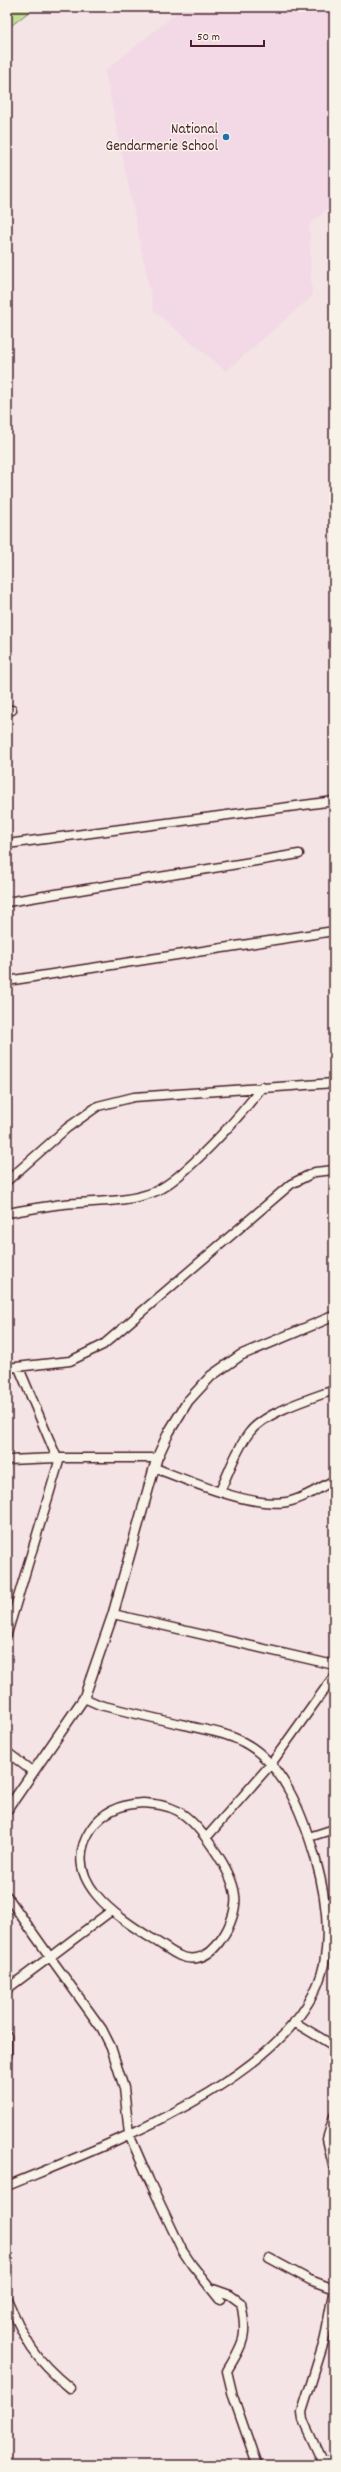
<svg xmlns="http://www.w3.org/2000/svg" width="341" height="2472" font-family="Dekko,sans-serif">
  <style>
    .built { fill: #f2d9e5 }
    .pitch { fill: #bede96; stroke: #847e60 }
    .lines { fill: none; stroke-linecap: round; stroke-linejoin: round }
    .minor-casing { stroke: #4a1f2b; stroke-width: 11 }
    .tertiary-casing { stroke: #4a1f2b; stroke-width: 12 }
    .minor { stroke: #f7f3e8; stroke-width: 8 }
    .tertiary { stroke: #f7f3e8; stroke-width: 9 }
    .poi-dot { fill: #1f6fb2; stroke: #f7f3e8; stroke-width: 1.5 }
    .labels { text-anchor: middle; stroke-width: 3; stroke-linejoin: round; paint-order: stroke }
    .poi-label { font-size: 15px; fill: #4a1f2b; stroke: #f7f3e8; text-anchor: end }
  </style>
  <rect width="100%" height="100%" fill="#f4e4e6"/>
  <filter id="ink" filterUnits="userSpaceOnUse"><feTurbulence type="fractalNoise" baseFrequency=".025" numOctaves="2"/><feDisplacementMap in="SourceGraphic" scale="8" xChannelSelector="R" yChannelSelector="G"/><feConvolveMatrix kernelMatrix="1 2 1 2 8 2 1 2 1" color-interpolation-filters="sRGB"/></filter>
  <g filter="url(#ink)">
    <path class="built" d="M184 7H334V203L309 225 312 296 226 371 154 311 105 71Z"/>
    <path class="pitch" d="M7 7H35L7 29Z"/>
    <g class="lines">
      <g class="minor-casing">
        <path id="minor" d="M7 711 12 710
          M7 844 334 801
          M7 902 299 854
          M7 981 334 931
          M7 1181 67 1128 98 1106 134 1097 334 1083
          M7 1213C26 1210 45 1206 64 1204 93 1201 126 1203 154 1192 183 1180 242 1114 262 1087
          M7 1368 70 1361 103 1345 291 1184 315 1172 334 1170
          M19 1368 57 1458
          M7 1460 57 1458H157
          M155 1468C189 1481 251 1508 287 1502 303 1499 320 1488 334 1480
          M220 1491C229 1472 236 1450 249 1433 265 1412 309 1399 334 1390
          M113 1614 334 1665
          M7 1634 60 1458
          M7 1752 33 1772
          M143 1803C155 1804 167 1805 178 1811 199 1823 232 1870 235 1895 237 1908 230 1927 222 1938 217 1946 208 1956 197 1958 180 1961 168 1948 154 1940 117 1917 58 1879 91 1829 103 1811 122 1804 143 1803Z
          M309 1837 334 1829
          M206 1838 271 1764 334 1676
          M7 1896 50 1957 111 1911
          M7 1989 50 1957 102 2029 111 2047 124 2088 129 2134 149 2180 182 2250 192 2265 220 2300
          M294 2022 334 2046
          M7 2036V2056
          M333 2166 327 2139 334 2116
          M7 2186C101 2147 301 2076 324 1964 331 1928 325 1892 315 1857 303 1816 284 1763 243 1742 225 1732 204 1730 185 1725 157 1719 128 1712 100 1705L84 1698
          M269 2258 310 2280 334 2289
          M334 2288 324 2342 302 2412 303 2420 321 2459 334 2463
          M213 2289 230 2295 241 2303C248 2337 244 2342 227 2371L233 2396 257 2465
          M7 2299C26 2342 33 2358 70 2388"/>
      </g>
      <g class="tertiary-casing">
        <path id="tertiary" d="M7 1810 84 1698 113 1614 157 1458 169 1432 188 1401 211 1376 241 1355 334 1316"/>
      </g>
      <use href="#minor" class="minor"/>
      <use href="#tertiary" class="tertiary"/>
    </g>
  </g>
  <circle class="poi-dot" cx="226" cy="137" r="4"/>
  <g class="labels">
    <g class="poi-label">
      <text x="218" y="133">National<tspan x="218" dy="17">Gendarmerie School</tspan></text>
    </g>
  </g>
  <rect width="341" height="2472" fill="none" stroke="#f7f3e8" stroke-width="24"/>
  <rect x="12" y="12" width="317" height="2448" fill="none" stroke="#4a1f2b" stroke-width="1.5" filter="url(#ink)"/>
  <path d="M191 40v6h73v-6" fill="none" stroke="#4a1f2b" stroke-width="2"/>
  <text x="197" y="40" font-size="12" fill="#4a1f2b" stroke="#f7f3e8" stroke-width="3" paint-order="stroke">50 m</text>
</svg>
